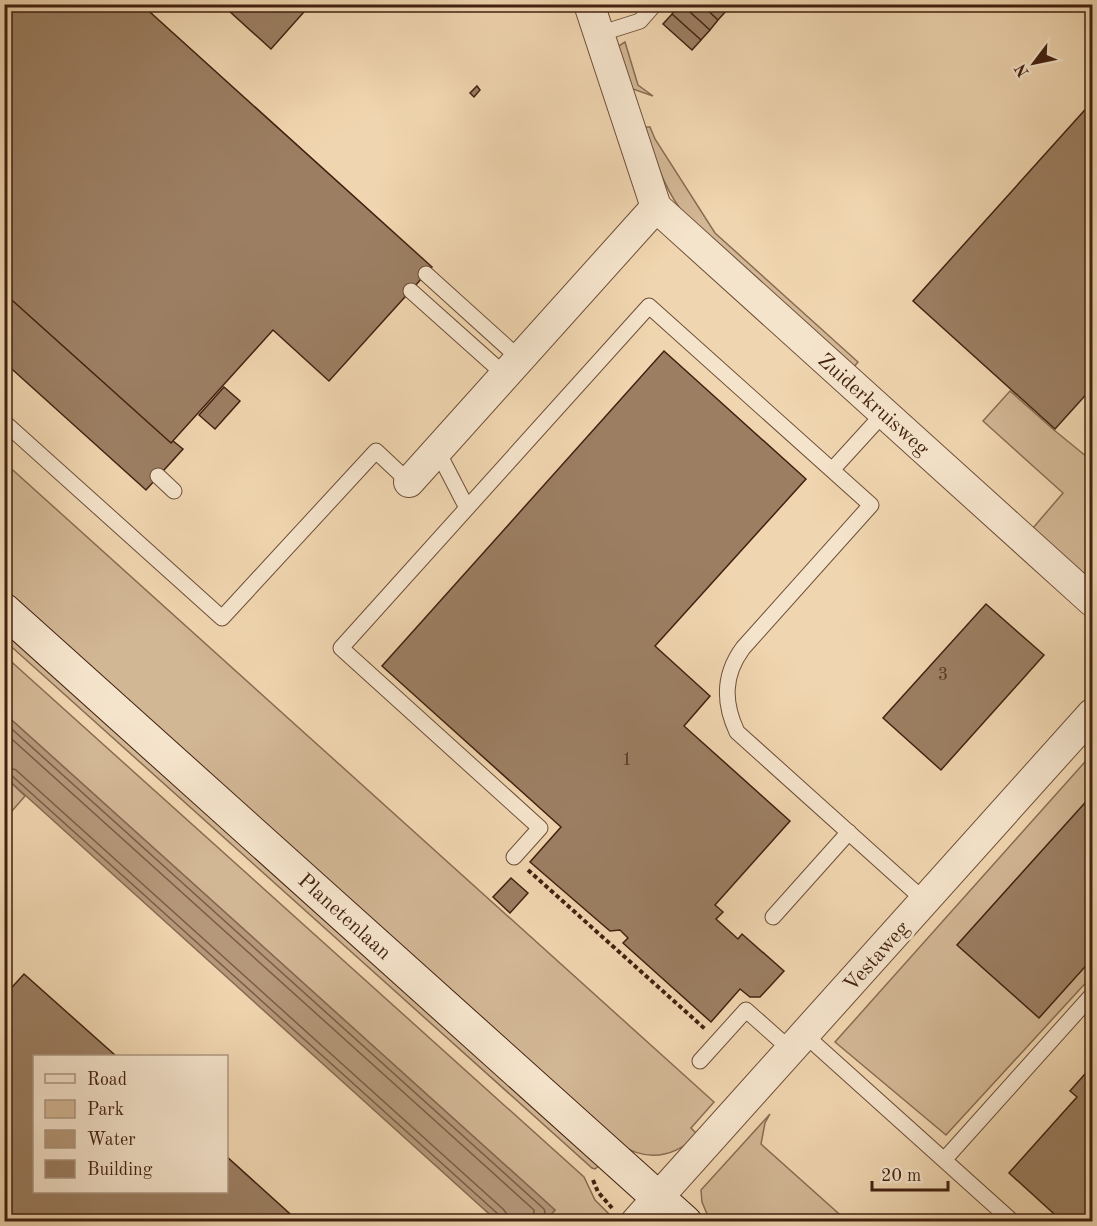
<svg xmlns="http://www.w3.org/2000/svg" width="1097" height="1226" font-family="'Old Standard TT',serif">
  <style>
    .green { fill: #d2b795; stroke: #8a6c52; stroke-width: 1.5 }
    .water { fill: #b5987a; stroke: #876850; stroke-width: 1.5 }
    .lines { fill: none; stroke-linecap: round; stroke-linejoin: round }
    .shore { stroke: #7c5c45; stroke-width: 1.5 }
    .building { fill: #9c7f63; stroke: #422110; stroke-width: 1.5 }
    .lane-casing { stroke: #6e4e38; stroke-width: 17 }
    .street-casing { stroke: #6e4e38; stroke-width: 32 }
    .secondary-casing { stroke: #422110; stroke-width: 35 }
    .path { stroke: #422110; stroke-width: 4; stroke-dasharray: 4.5 3; stroke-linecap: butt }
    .lane { stroke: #f5e4cc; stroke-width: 15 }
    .street { stroke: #f5e4cc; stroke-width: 30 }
    .secondary { stroke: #f5e4cc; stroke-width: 33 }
    .labels { text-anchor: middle; stroke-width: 6; stroke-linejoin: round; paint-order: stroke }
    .number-label { font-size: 18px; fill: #583825 }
    .street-label { font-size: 21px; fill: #422110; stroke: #f5e4cc }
  </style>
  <rect width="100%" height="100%" fill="#f0d6b0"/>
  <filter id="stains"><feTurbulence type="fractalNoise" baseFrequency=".00333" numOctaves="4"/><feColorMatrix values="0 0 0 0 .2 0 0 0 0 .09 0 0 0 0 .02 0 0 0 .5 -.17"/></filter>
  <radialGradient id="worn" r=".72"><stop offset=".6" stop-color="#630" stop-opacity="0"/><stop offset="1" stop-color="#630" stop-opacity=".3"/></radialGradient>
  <path class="green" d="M625 42 638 85 653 96 630 88 617 47Z
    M647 127H650L655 139 715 233 858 362 853 368 685 215C664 190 656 160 645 129Z
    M1010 391 1054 430 1092 461V583L1033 528 1063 493 983 421Z
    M5 463 714 1102 691 1128 698 1135C673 1158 647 1163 618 1143L5 592Z
    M5 628 600 1165 595 1169 592 1168 5 641Z
    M5 656 584 1177 595 1200 609 1214 607 1221H545L555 1210 5 714Z
    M1092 754V976L946 1135 835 1042Z
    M5 777 25 796 5 819Z
    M770 1114 765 1123 761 1144 847 1221H710L702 1202 701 1190Z"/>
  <path class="water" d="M5 714 555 1210 545 1221H497L5 777Z"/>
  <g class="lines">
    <path class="shore" d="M4 722 544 1209 545 1212 541 1222
      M4 732 534 1210 533 1222
      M4 766 16 770 503 1209 507 1214 508 1222
      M4 774 11 775 498 1214 501 1222"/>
  </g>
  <path class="building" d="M4 4H141L432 267 329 381 273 330 171 443 4 293Z
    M234 4H311L271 49 228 10Z
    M681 4H701L718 20 710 30Z
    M681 4 710 30 701 40 672 14Z
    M701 4H721L727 10 718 20Z
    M721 4H733L727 10Z
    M672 14 701 40 692 50 663 24Z
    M477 86 480 90 474 97 470 93Z
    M1092 102V388L1055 429 913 301Z
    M4 293 171 443 173 441 183 449 146 490 4 362Z
    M664 351 806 479 655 646 710 696 684 726 790 821 715 905 723 912 716 919 738 939 742 934 784 971 760 997H750L740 989 711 1022 623 943 628 938 620 930 610 931 530 862 561 827 382 666Z
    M224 387 240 401 215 429 199 415Z
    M986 604 1044 655 941 770 883 718Z
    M1092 795V959L1039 1018 957 945Z
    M511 878 528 893 510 913 493 897Z
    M24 974 116 1056H34V1192H226V1156L299 1222H4V996Z
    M1092 1066V1222H1063L1009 1173 1077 1097 1070 1091Z
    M327 1216 333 1222H321Z"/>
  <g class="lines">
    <g class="lane-casing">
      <path id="lane" d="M599 34 640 21 655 4
        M426 274 520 359
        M411 291 505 375
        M4 422 222 618 376 451 409 482
        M437 450 467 508
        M832 470 884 413
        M158 476 174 491
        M514 857 540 828 341 648 649 306 871 505 743 648C723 675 723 702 737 732L925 901
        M773 917 849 832
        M805 1035 1013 1222
        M700 1061 746 1010 791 1050
        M944 1160 1092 995"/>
    </g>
    <g class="street-casing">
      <path id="street" d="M589 4 656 207 1092 601
        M409 482 656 207
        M636 1222 1092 714"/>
    </g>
    <g class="secondary-casing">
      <path id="secondary" d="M4 610 685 1222"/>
    </g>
    <path class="path" d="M528 870 705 1029
      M593 1180 598 1192 612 1208"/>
    <use href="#lane" class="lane"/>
    <use href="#street" class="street"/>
    <use href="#secondary" class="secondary"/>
  </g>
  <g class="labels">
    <g class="number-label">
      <text x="943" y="680">3</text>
      <text x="627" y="765">1</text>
    </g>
    <g class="street-label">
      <text transform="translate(874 404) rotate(42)" y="7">Zuiderkruisweg</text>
      <text transform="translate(345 916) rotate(42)" y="7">Planetenlaan</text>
      <text transform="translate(876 956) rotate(-48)" y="7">Vestaweg</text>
    </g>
  </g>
  <rect width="1097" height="1226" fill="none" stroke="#f0d6b0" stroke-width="24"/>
  <rect x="6" y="6" width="1085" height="1214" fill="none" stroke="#422110" stroke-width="3"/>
  <rect x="12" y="12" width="1073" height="1202" fill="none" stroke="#422110" stroke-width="1.5"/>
  <rect x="33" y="1055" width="195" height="138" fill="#f5e4cc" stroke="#ad9681" stroke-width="1.5"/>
  <rect x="45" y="1074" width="30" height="9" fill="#f5e4cc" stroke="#ad9681" stroke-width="1.5"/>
  <text x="87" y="1085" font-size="18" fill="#422110">Road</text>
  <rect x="45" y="1100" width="30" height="18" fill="#d2b795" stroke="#ad9681" stroke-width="1.5"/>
  <text x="87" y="1115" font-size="18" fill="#422110">Park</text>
  <rect x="45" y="1130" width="30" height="18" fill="#b5987a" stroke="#ad9681" stroke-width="1.5"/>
  <text x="87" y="1145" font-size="18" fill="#422110">Water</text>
  <rect x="45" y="1160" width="30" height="18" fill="#9c7f63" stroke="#ad9681" stroke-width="1.5"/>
  <text x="87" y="1175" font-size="18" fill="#422110">Building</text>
  <g transform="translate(1034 63) rotate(238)" stroke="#f5e4cc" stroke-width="4.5" paint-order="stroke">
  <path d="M0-4.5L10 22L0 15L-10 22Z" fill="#422110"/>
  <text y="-9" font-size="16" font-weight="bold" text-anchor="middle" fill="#422110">N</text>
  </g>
  <path d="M872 1181v9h76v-9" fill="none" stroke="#422110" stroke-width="3"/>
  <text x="881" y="1181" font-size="18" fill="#422110" stroke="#f5e4cc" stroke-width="4.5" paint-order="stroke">20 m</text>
  <rect width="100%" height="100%" filter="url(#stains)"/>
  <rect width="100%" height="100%" fill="url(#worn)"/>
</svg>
